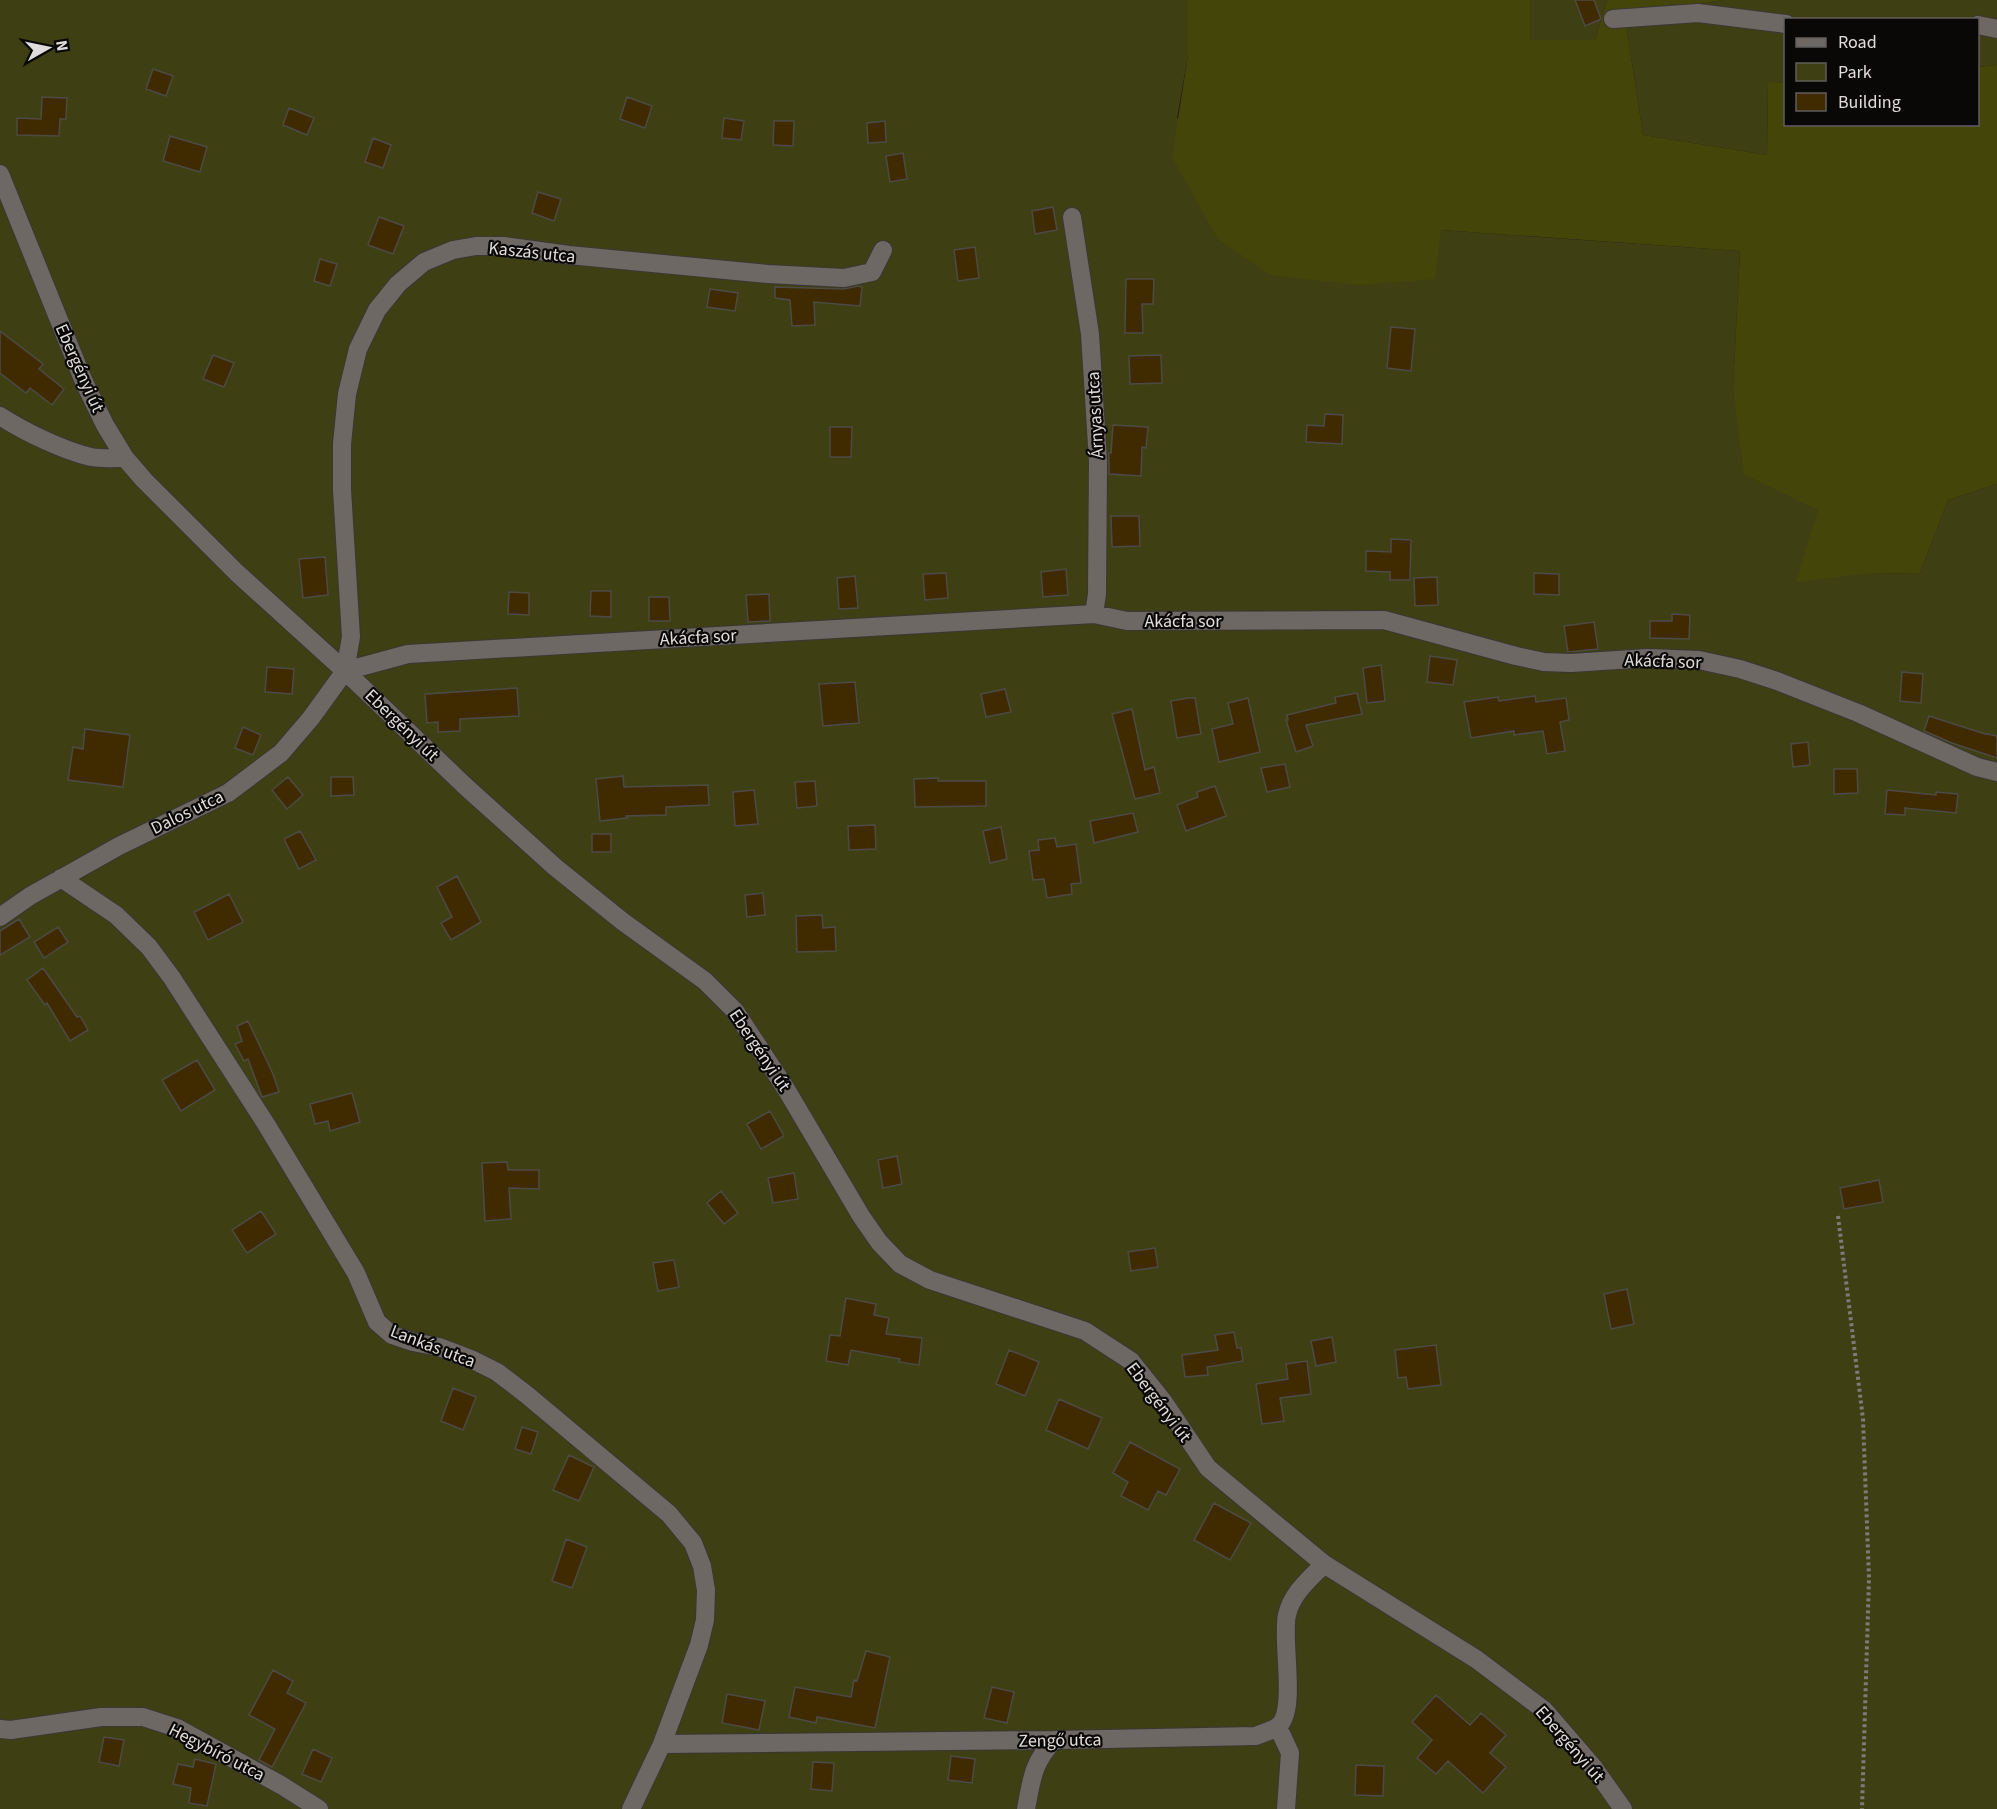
<svg xmlns="http://www.w3.org/2000/svg" width="1997" height="1809" font-family="'Source Sans 3',sans-serif">
  <style>
    .green { fill: #3e4013 }
    .forest { fill: #434608 }
    .building { fill: #402b01; stroke: #4d4a46; stroke-width: 1.5 }
    .lines { fill: none; stroke-linecap: round; stroke-linejoin: round }
    .minor-casing { stroke: #3a3735; stroke-width: 20 }
    .path { stroke: #7f7a79; stroke-width: 4; stroke-dasharray: 3 3; stroke-linecap: butt }
    .minor { stroke: #6e6865; stroke-width: 18 }
    .labels { text-anchor: middle; stroke-width: 4.5; stroke-linejoin: round; paint-order: stroke }
    .street-label { font-size: 18px; fill: #e0dcdb; stroke: #0a0807 }
  </style>
  <rect width="100%" height="100%" fill="#221d1b"/>
  <path class="green" d="M0 0H1188V55L1177 118 1440 230 1740 251 1733 387 1862 574 1920 573 1948 500 1997 484V1809H0Z
    M1530 0H1607L1595 40H1530Z
    M1723 0H1997V65L1978 67V20H1786L1785 82 1768 84 1767 155 1643 135 1625 17Z"/>
  <path class="forest" d="M1188 0H1530V40H1595L1607 0H1723L1625 17 1643 135 1767 155 1768 83 1785 82 1786 124H1978V67L1997 65V484L1948 500 1920 573 1862 574 1796 582 1818 510 1744 474 1733 387 1740 251 1441 230 1435 279 1360 285 1271 275 1218 239 1172 157 1188 55Z"/>
  <path class="building" d="M1575 0H1594L1601 19 1585 26Z
    M153 69 173 76 166 96 146 89Z
    M42 97 67 98 66 119H60L59 136 17 135V118L41 119Z
    M627 97 652 106 645 128 620 119Z
    M289 108 314 118 307 135 283 125Z
    M724 118 744 121 741 140 722 138Z
    M774 121H794L793 146 773 145Z
    M885 121 886 142 868 143 867 123Z
    M170 136 207 147 200 172 163 161Z
    M373 138 391 145 383 168 365 162Z
    M903 153 907 179 890 182 886 156Z
    M538 192 561 199 554 221 532 213Z
    M1053 207 1057 230 1035 234 1032 211Z
    M379 217 404 226 393 254 368 245Z
    M975 247 979 278 958 281 954 250Z
    M320 259 337 264 330 286 314 281Z
    M1126 279H1154L1153 304H1142L1143 333H1125Z
    M858 286 862 287 860 306 814 302 815 325 792 326 790 300 775 298V287L844 289Z
    M710 289 738 293 735 311 707 307Z
    M1391 327 1415 329 1411 371 1387 368Z
    M0 331 43 364 39 369 64 389 52 405 30 388 26 393 0 373Z
    M213 355 234 363 224 387 203 379Z
    M1161 355 1162 383 1130 384 1129 356Z
    M1325 414 1343 415 1342 444 1306 442 1307 425 1324 426Z
    M1113 425 1148 427 1146 448 1142 447 1141 476 1109 474V453H1111Z
    M830 427H852L851 457H830Z
    M1111 516H1139L1140 546 1112 547Z
    M1391 539 1411 540 1410 580H1390V572L1366 571V551L1391 552Z
    M325 557 328 595 303 598 299 559Z
    M1066 569 1068 595 1043 597 1041 572Z
    M946 573 948 598 925 600 923 574Z
    M1534 573 1559 574V595L1534 594Z
    M855 576 858 608 839 609 837 578Z
    M1437 577 1438 605 1415 606 1414 578Z
    M591 591H611V617L590 616Z
    M509 592 529 593V615L508 614Z
    M769 594 770 621 748 622 746 595Z
    M649 597H669L670 621H649Z
    M1672 614 1690 615 1689 639 1650 638V621H1672Z
    M1594 622 1598 649 1568 652 1564 626Z
    M1430 656 1457 660 1453 685 1427 682Z
    M1381 665 1385 701 1367 703 1363 668Z
    M267 667 294 669 292 694 265 692Z
    M1902 672 1923 674 1921 703 1900 701Z
    M855 682 859 723 823 726 819 684Z
    M517 688 519 716 460 719V731L438 732V722L427 723 425 694Z
    M1005 689 1011 712 986 717 981 694Z
    M1357 693 1362 714 1306 725 1313 746 1296 752 1286 720H1288L1287 715 1336 703 1335 697Z
    M1535 696 1536 702 1566 698 1569 720 1560 722 1565 751 1547 754 1543 731 1514 735V731L1471 738 1464 702 1498 697 1499 701Z
    M1188 698H1195L1201 734 1177 738 1171 701Z
    M1248 698 1260 752 1219 762 1212 729 1233 724 1228 703Z
    M1132 709 1145 770 1154 767 1160 793 1135 799 1112 714Z
    M1929 716 1982 733 1997 736V758L1952 743 1924 731Z
    M243 727 261 735 253 755 235 748Z
    M85 729 130 735 123 787 68 780 73 747 83 749Z
    M1808 742 1810 765 1793 767 1791 744Z
    M1285 764 1290 787 1267 792 1261 768Z
    M1834 769H1857L1858 793 1834 794Z
    M623 776 624 787 708 785 709 805 666 807V815L626 816 627 818 600 821 596 779Z
    M288 777 303 795 287 809 272 790Z
    M331 777H353L354 795 331 796Z
    M938 778V781H986V806L915 807 914 779Z
    M815 781 817 806 797 808 795 782Z
    M1215 786 1226 816 1186 831 1177 805 1198 797 1197 792Z
    M754 790 758 824 735 826 733 792Z
    M1887 790 1936 795V792L1958 794 1956 813 1905 808V815L1885 814Z
    M1133 813 1138 832 1094 843 1090 821Z
    M875 825 876 849 849 850 848 826Z
    M1001 827 1007 859 990 863 983 831Z
    M300 831 316 860 299 869 284 839Z
    M592 834H611V852H592Z
    M1055 838 1057 847 1076 844 1081 883 1071 884 1072 894 1047 898 1044 879 1033 880 1029 851 1039 850 1038 840Z
    M457 876 481 922 451 940 441 923 452 917 437 887Z
    M763 893 765 915 747 917 745 895Z
    M229 894 243 922 208 940 194 912Z
    M822 915 823 928 835 927 836 951 797 952 796 916Z
    M19 919 30 937 0 955V931Z
    M58 927 68 942 44 958 34 942Z
    M43 968 77 1017 80 1016 88 1030 70 1041 47 1003 45 1005 27 980Z
    M248 1021 273 1074 279 1092 262 1097 248 1059 244 1061 235 1044 242 1041 237 1026Z
    M197 1060 215 1090 181 1111 162 1080Z
    M352 1093 360 1122 330 1131 328 1121 315 1124 310 1104Z
    M770 1111 784 1136 761 1149 747 1124Z
    M897 1156 902 1184 883 1188 878 1160Z
    M507 1162 508 1170H539V1189L509 1188 511 1219 485 1221 482 1163Z
    M794 1173 798 1199 773 1203 768 1178Z
    M1879 1180 1883 1202 1844 1209 1840 1188Z
    M721 1191 738 1213 724 1224 707 1203Z
    M261 1211 276 1234 247 1253 232 1230Z
    M1155 1248 1158 1267 1131 1271 1128 1252Z
    M674 1260 679 1287 658 1291 653 1263Z
    M1627 1289 1634 1324 1611 1329 1604 1294Z
    M846 1298 876 1304 874 1315 889 1318 886 1334 922 1338 919 1365 899 1362 900 1359 851 1350 848 1365 826 1361 830 1335 840 1336Z
    M1234 1332 1237 1348H1241L1243 1361 1207 1367 1208 1375 1185 1377 1182 1355 1218 1350 1215 1335Z
    M1332 1337 1336 1362 1316 1366 1311 1341Z
    M1436 1345 1441 1385 1408 1389 1406 1377 1398 1378 1395 1350Z
    M1009 1350 1039 1362 1025 1396 996 1384Z
    M1307 1361 1311 1394 1280 1398 1284 1421 1262 1424 1256 1384 1288 1379 1286 1364Z
    M453 1388 476 1397 463 1430 441 1421Z
    M1059 1399 1102 1418 1088 1449 1046 1430Z
    M522 1427 538 1432 531 1454 515 1449Z
    M1130 1442 1180 1469 1166 1495 1158 1491 1148 1510 1121 1496 1128 1482 1113 1473Z
    M569 1455 594 1467 579 1501 553 1490Z
    M1214 1503 1251 1523 1230 1560 1194 1540Z
    M566 1539 587 1547 572 1588 552 1581Z
    M866 1651 890 1657 875 1728 817 1717 816 1723 789 1717 795 1687 851 1697 854 1680 857 1681Z
    M273 1670 293 1681 287 1693 306 1703 272 1767 259 1760 275 1729 249 1715Z
    M992 1687 1014 1692 1007 1723 984 1718Z
    M727 1694 765 1701 759 1730 722 1723Z
    M1436 1695 1470 1725 1481 1713 1506 1735 1490 1753 1506 1767 1483 1793 1448 1761 1436 1774 1417 1758 1432 1740 1412 1722Z
    M104 1737 124 1740 119 1766 99 1762Z
    M313 1749 332 1758 321 1782 302 1774Z
    M951 1756 975 1759 972 1783 948 1780Z
    M195 1759 216 1764 207 1806 189 1803 191 1788 173 1784 178 1764 193 1767Z
    M813 1762 834 1763 832 1791 811 1789Z
    M1356 1765 1384 1766 1383 1796 1355 1795Z"/>
  <g class="lines">
    <g class="minor-casing">
      <path id="minor" d="M1613 19 1698 13 1786 24
        M1978 25 1997 29
        M0 174 84 382 105 425 125 458 144 480 237 573 345 671 465 786 555 867 622 921 705 981 735 1011 786 1089 861 1216 879 1242 900 1264 930 1280 1085 1331 1131 1361 1163 1401 1208 1468 1324 1564 1476 1659 1544 1710 1594 1768 1623 1809
        M1072 217 1090 334 1098 461 1097 594 1094 614
        M0 416C23 431 64 451 91 457 102 459 114 458 125 458
        M345 671 408 654 1094 614 1127 621 1384 620 1516 656 1544 662 1571 663 1648 658 1699 660 1740 669 1777 681 1858 713 1977 767 1997 772
        M61 878 116 915 149 947 172 978 266 1124 356 1273 377 1322 392 1335 413 1342 439 1347 473 1360 497 1372 527 1395 669 1514 693 1543 702 1566 706 1590 705 1620 699 1645 662 1744 631 1809
        M0 917 30 896 119 846 228 793 281 753 311 718 345 671 351 637 342 490V444L347 394 358 349 377 310 398 284 424 262 453 250 476 246H504L569 255 768 274 844 278 872 272 883 250
        M1278 1727 1290 1753 1286 1809
        M0 1729 11 1730 101 1717H143L177 1728 281 1785 319 1809
        M662 1744 1054 1740 1256 1736C1262 1733 1271 1731 1277 1727 1298 1714 1281 1639 1287 1615 1292 1593 1309 1580 1324 1564
        M1026 1809C1032 1779 1032 1764 1054 1740"/>
    </g>
    <path class="path" d="M1838 1216 1863 1419 1869 1579 1862 1809"/>
    <use href="#minor" class="minor"/>
  </g>
  <g class="labels">
    <g class="street-label">
      <text transform="translate(532 252) rotate(6)" y="6">Kaszás utca</text>
      <text transform="translate(80 368) rotate(66)" y="6">Ebergényi út</text>
      <text transform="translate(1095 415) rotate(-93)" y="6">Árnyas utca</text>
      <text x="1183" y="627">Akácfa sor</text>
      <text transform="translate(698 637) rotate(-3)" y="6">Akácfa sor</text>
      <text transform="translate(1663 661) rotate(2)" y="6">Akácfa sor</text>
      <text transform="translate(402 725) rotate(44)" y="6">Ebergényi út</text>
      <text transform="translate(187 812) rotate(-26)" y="6">Dalos utca</text>
      <text transform="translate(760 1050) rotate(56)" y="6">Ebergényi út</text>
      <text transform="translate(433 1346) rotate(21)" y="6">Lankás utca</text>
      <text transform="translate(1159 1402) rotate(53)" y="6">Ebergényi út</text>
      <text transform="translate(1060 1740) rotate(-1)" y="6">Zengő utca</text>
      <text transform="translate(1570 1744) rotate(49)" y="6">Ebergényi út</text>
      <text transform="translate(217 1752) rotate(27)" y="6">Hegybíró utca</text>
    </g>
  </g>
  <rect x="1784" y="18" width="195" height="108" fill="#0a0807" stroke="#605d5c" stroke-width="1.5"/>
  <rect x="1796" y="38" width="30" height="9" fill="#6e6865" stroke="#605d5c" stroke-width="1.5"/>
  <text x="1838" y="48" font-size="18" fill="#e0dcdb">Road</text>
  <rect x="1796" y="63" width="30" height="18" fill="#3e4013" stroke="#605d5c" stroke-width="1.5"/>
  <text x="1838" y="78" font-size="18" fill="#e0dcdb">Park</text>
  <rect x="1796" y="93" width="30" height="18" fill="#402b01" stroke="#605d5c" stroke-width="1.5"/>
  <text x="1838" y="108" font-size="18" fill="#e0dcdb">Building</text>
  <g transform="translate(48 48) rotate(81)" stroke="#0a0807" stroke-width="4.5" paint-order="stroke">
  <path d="M0-4.5L10 22L0 15L-10 22Z" fill="#e0dcdb"/>
  <text y="-9" font-size="16" font-weight="bold" text-anchor="middle" fill="#e0dcdb">N</text>
  </g>
</svg>
